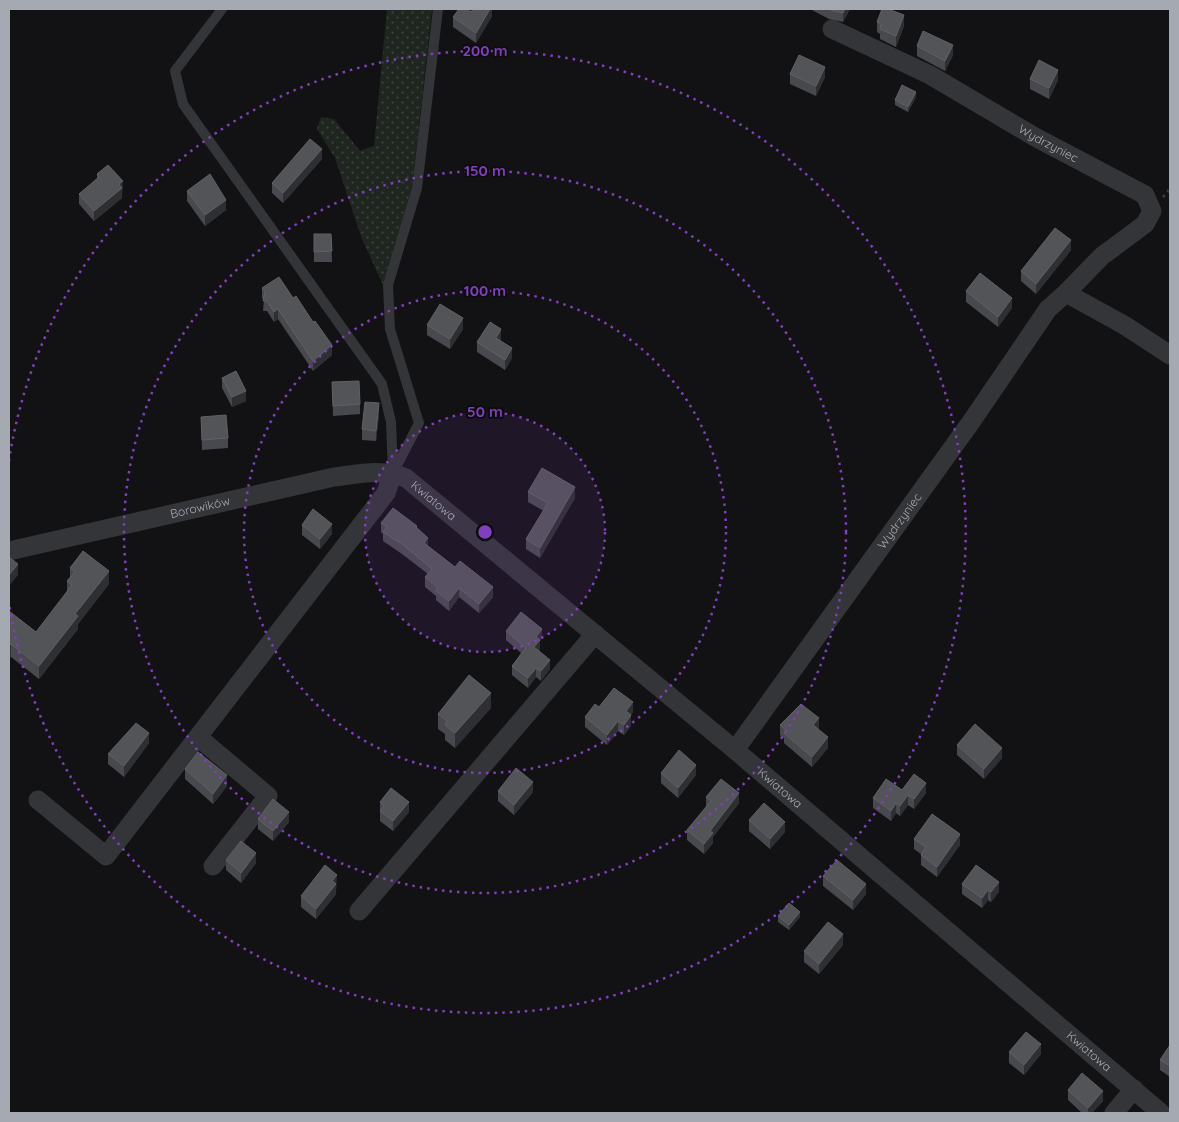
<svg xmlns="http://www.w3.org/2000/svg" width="1179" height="1122" font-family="Quicksand,sans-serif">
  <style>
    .grass { fill: url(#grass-dots) }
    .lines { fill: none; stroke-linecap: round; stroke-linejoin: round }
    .path { stroke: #3a3b3f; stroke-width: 3; stroke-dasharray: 2.5 4; stroke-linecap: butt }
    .service { stroke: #343538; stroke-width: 10 }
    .minor { stroke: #343538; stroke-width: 19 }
    .wall { fill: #48494e }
    .shaded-wall { fill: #2e2f32 }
    .building { fill: #525458; stroke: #5f6166 }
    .ring { fill: none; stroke: #813fbd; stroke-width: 2.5; stroke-dasharray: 2.5 5 }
    .labels { text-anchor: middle; stroke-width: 4; stroke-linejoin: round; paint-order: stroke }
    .street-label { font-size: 12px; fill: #a5aab2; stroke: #0d0d0e }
    .centre { fill: #813fbd; stroke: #0d0d0e; stroke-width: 2.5 }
    .ring-label { font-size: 15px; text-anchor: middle; font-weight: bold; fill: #813fbd; stroke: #0d0d0e; stroke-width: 4; stroke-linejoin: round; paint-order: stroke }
  </style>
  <defs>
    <pattern id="grass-dots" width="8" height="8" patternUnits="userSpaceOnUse" patternTransform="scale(1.25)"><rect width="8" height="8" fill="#1f2620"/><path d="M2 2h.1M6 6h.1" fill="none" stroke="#3d433e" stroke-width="1.8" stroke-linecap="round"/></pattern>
  </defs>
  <rect width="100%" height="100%" fill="#121214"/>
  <path class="grass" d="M387 9H432L412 187 383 285 362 239 335 158 317 129 321 117 334 119 360 151 374 146Z"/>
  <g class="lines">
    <path class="path" d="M1163 197 1170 189"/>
    <path class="service" d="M222 9 175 71 183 104 382 384 391 422 393 473 419 423 390 329 388 285 417 188 438 9"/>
    <g class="minor">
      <path id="s1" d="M832 29 930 75 1035 137 1145 195 1152 211 1145 224 1102 256 1066 293"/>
      <path id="s2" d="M9 551 334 477C358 474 383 468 406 478L735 750 1161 1113"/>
      <path d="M198 737 268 796 213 866"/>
      <path id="s3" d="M735 750 971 422 1048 309 1066 293 1124 325 1170 355"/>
      <path d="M38 800 106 856 386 493 393 473"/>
      <path d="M359 911 595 634"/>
      <path d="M1114 1113 1134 1089"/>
    </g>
  </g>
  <path class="wall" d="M492 9V16L476 43 453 27V17L471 12Z
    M810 9H850L843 22 829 19Z
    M877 22 904 26 896 47 880 39V34L877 32Z
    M917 46 953 55 945 71 917 56Z
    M790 74 825 77 816 96 790 84Z
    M1030 79 1058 80 1049 99 1030 89Z
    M916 97 908 112 895 105V100Z
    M322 159 283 203 272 193V183Z
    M97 174 123 192H122V198L94 221 79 204V194L97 179Z
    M187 191 226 210 205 226 187 201Z
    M314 234H331L332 262H314Z
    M1071 250 1036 294 1021 281V271Z
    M262 288 332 355 313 371 278 319 274 322 267 311H263L264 300 262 298Z
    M966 291 1012 308 998 327 966 302Z
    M427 325 463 329 450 349 427 335Z
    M501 339 500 341 512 358 505 370 477 352V342Z
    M222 378 246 401 232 407 222 388Z
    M332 382 360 404V414L333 416Z
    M379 414 376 441 362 440V429Z
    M201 417 228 438V448L202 450Z
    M528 492 575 498 540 558 526 549V539L544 511 528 502Z
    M381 523 417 529 428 546 493 597 479 613 459 597 449 611 436 600V596L425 587V577L428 574 402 554 383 541V534L381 532Z
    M302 525 332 534 320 549 302 535Z
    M70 568 109 584 78 624V629L39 679 11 657 9 611 36 632 67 592V581L70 578Z
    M506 631 542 638 540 641V649L539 650 550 669 541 681 536 677 528 688 512 675V666L521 653 506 640Z
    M599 707 633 712 631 715V726L624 735 618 731 607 745 585 727V717Z
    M491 708 455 748 445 740V734L438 729V714Z
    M780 725 819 729H818L828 748 812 767 784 743V738L780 735Z
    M149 743 124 777 108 764V754Z
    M957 745 1002 758 984 779 957 755Z
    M185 769 227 786 213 804 185 779Z
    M661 773 696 775 678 798 661 783Z
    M902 790 926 793 914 809 908 805 900 816 896 813 891 821 873 808V798Z
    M498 791 533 792 514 815 498 801Z
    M706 797 739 803 713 837V843L704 854 687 840V830L706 807Z
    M380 802 409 812 393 831 380 821Z
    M258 819 289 822 273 841 258 829Z
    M749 820 785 832 770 849 749 831Z
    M914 839 960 845 937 877 921 865V854L914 849Z
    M226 860 256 863 241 883 226 870Z
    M823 876 866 894 853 910 823 886Z
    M962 884 999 892 991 902 988 900 982 908 962 894Z
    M337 885 336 886V894L316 919 301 907V896Z
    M778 916 800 917 789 930 778 922Z
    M843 945 819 974 804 962V951Z
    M1170 1045V1077L1160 1070V1060Z
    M1009 1052 1041 1054 1024 1075 1009 1063Z
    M1068 1090 1103 1101 1092 1113H1082L1068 1100Z"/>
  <path class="shaded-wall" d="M490 9H492V16L476 43V33Z
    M845 9H850L843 22V13Z
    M904 15V26L896 47V36Z
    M953 45V55L945 71V61Z
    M825 67V77L816 96V86Z
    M1058 70V80L1049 99V88Z
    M916 92V97L908 112V107Z
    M322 149V159L283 203V193Z
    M123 181 122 198 94 221V211L119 184Z
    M226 200V210L205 226V215Z
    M1071 240V250L1036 294V284Z
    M1012 298V308L998 327V317Z
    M278 309V319L274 322V312Z
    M463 318V329L450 349V339Z
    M501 329V339L496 349V338Z
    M332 345V355L313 371V361Z
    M512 348V358L505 370V360Z
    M246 391V401L232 407V397Z
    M379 403V414L376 441V431Z
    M575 487V498L540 558V548Z
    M332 524V534L320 549V539Z
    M428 538V547L424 543Z
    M18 564V575L9 586V575Z
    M109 571V584L78 624V629L39 679V666L75 614Z
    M493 587V597L479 613V604Z
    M459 588V597L449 611V601Z
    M542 629V638L540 641V649L534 656V647L536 637Z
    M11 644V657L9 660V646Z
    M550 660V669L541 681V671Z
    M536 668V677L528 688V678Z
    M491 693V708L455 748V733Z
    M633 702V712L626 721V711Z
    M631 715V726L624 735V725Z
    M819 718V729L813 735V725Z
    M618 721V731L607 745V735Z
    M149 733V743L124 777V766Z
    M828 737V748L812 767V757Z
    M1002 748V758L984 779V769Z
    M696 765V775L678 798V788Z
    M227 775V786L213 804V794Z
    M533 782V792L514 815V805Z
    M926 783V793L914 809V799Z
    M739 793V803L713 837V843L704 854V844L710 831Z
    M908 795V805L900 816V806Z
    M409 802V812L393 831V821Z
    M896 803V813L891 821V811Z
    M289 812V822L273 841V831Z
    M785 822V832L770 849V839Z
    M960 834V845L937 877V867Z
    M256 853V863L241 883V873Z
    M337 875 336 894 316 919V909L332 881Z
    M999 882V892L991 902V892Z
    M866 884V894L853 910V900Z
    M988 890V900L982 908V898Z
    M800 912V917L789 930V925Z
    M843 934V945L819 974V964Z
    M1041 1044V1054L1024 1075V1065Z
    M1103 1091V1101L1092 1113H1088V1108Z"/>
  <path class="building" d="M459 9H467L471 12 473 9H490L476 33 453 17Z
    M827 9H845L843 13Z
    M882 9H888L904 15 896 36 880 29 881 24 877 22Z
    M923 31 953 45 945 61 917 46Z
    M799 55 825 67 816 86 790 74Z
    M1039 60 1058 70 1049 88 1030 79Z
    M902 85 916 92 908 107 895 100Z
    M310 139 322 149 283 193 272 183Z
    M108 165 123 181 119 184 122 188 94 211 79 194 99 177 97 174Z
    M210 174 226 200 205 215 187 191Z
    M1055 228 1071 240 1036 284 1021 271Z
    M314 234H331L332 251 314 252Z
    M980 273 1012 298 998 317 966 291Z
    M279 277 293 298 296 296 313 322 315 321 332 345 313 361 278 309 274 312 267 301H263L265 292 262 288Z
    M440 304 463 318 450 339 427 325Z
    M490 322 501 329 496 338 512 348 505 360 477 342Z
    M236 371 246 391 232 397 222 378Z
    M359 381 360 404 333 406 332 382Z
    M365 402 379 403 376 431 362 429Z
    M226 415 228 438 202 440 201 417Z
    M542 468 575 487 540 548 526 539 548 503 528 492Z
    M393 508 417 526 416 527 428 538 424 543 455 567 460 561 493 587 479 604 459 588 449 601 436 591 438 588 425 577 432 569 402 544 383 532 387 527 381 523Z
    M313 509 332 524 320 539 302 525Z
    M83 551 109 571 75 614 78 616 39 666 11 644 9 646V611L36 632 72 585 67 581 75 572 70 568Z
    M9 557 18 564 9 575Z
    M521 612 542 629 536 637 540 640 534 647 550 660 541 671 536 668 528 678 512 666 526 648 506 631Z
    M469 675 491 693 455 733 445 725 447 721 438 714Z
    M614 688 633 702 626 711 631 715 624 725 618 721 607 735 585 717 595 704 599 707Z
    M801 704 819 718 813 725 828 737 812 757 784 733 786 730 780 725Z
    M136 723 149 733 124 766 108 754Z
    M975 724 1002 748 984 769 957 745Z
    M679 750 696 765 678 788 661 773Z
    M198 752 227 775 213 794 185 769Z
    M516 768 533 782 514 805 498 791Z
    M914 774 926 783 914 799 908 795 900 806 896 803 891 811 873 798 886 779 902 790Z
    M721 779 739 793 710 831 713 833 704 844 687 830 711 801 706 797Z
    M391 788 409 802 393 821 380 811 384 806 380 802Z
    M273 799 289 812 273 831 258 819Z
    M764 803 785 822 770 839 749 820Z
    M932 814 960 834 937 867 921 855 926 847 914 839Z
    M241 841 256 853 241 873 226 860Z
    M837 860 866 884 853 900 823 876Z
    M325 865 337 875 332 881 336 884 316 909 301 896Z
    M976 865 999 882 991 892 988 890 982 898 962 884Z
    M789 903 800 912 789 925 778 916Z
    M828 922 843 934 819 964 804 951Z
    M1026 1032 1041 1044 1024 1065 1009 1052Z
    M1170 1045V1066L1160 1060Z
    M1082 1073 1103 1091 1088 1108 1068 1090Z"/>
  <circle cx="485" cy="532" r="120" fill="#813fbd" fill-opacity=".12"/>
  <g class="ring">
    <circle cx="485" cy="532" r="120"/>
    <circle cx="485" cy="532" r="241"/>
    <circle cx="485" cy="532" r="361"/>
    <path d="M9 461A481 481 0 1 1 9 603"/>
  </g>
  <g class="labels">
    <g class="street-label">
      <text dy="4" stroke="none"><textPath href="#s1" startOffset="245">Wydrzyniec</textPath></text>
      <text dy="4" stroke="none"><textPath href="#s2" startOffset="442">Kwiatowa</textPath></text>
      <text dy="4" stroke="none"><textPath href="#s2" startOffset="196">Borowików</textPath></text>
      <text dy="4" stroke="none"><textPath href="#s3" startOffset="282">Wydrzyniec</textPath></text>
      <text dy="4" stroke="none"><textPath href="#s2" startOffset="892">Kwiatowa</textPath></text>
      <text dy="4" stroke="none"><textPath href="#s2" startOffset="1298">Kwiatowa</textPath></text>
    </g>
  </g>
  <circle cx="485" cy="532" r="8" class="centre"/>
  <g class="ring-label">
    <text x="485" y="56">200 m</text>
    <text x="485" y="176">150 m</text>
    <text x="485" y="296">100 m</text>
    <text x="485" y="417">50 m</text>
  </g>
  <rect width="1179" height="1122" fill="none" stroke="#a5aab2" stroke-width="20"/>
</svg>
